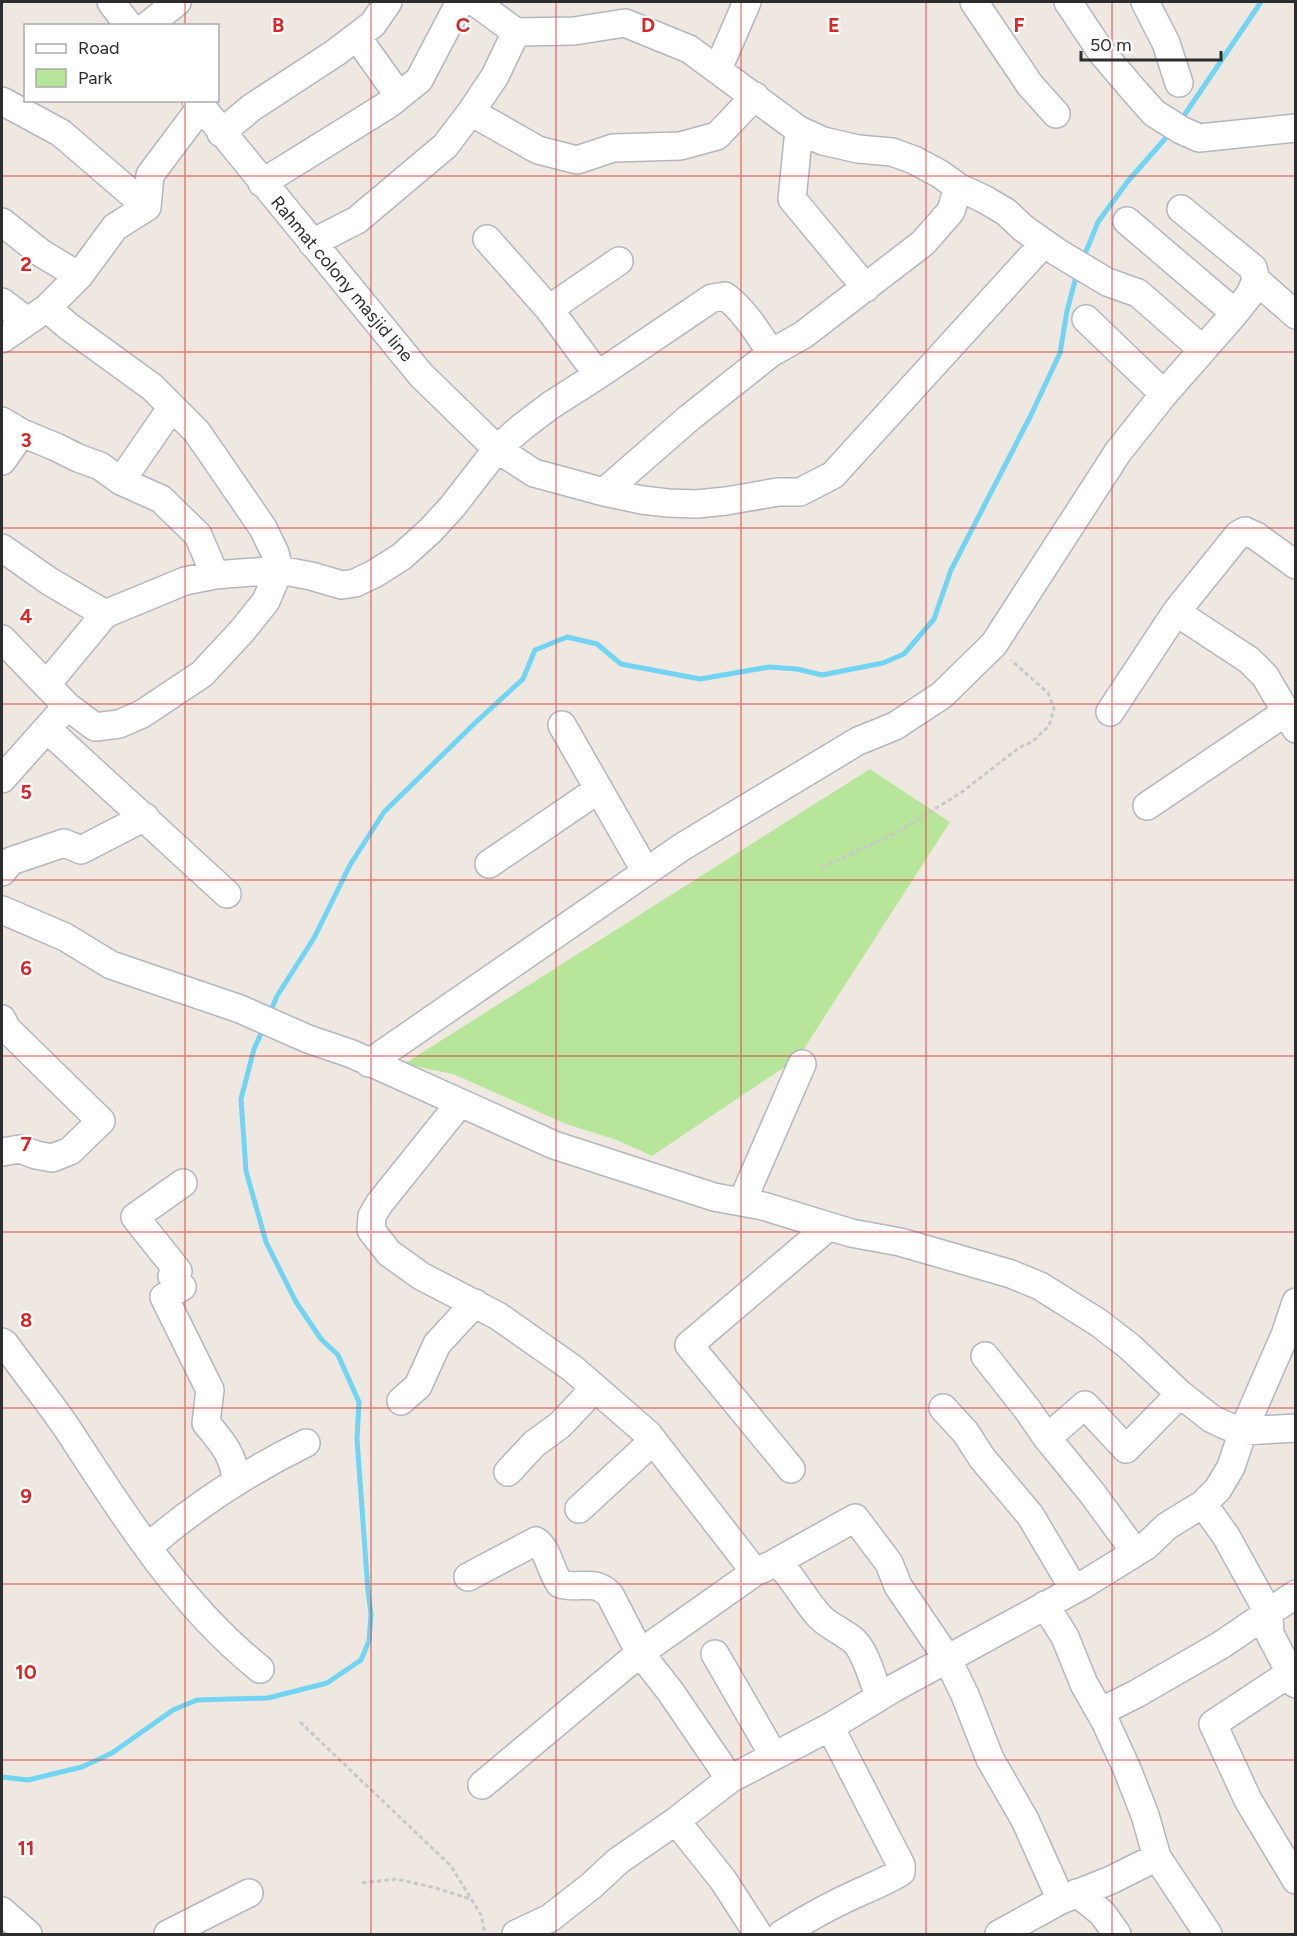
<svg xmlns="http://www.w3.org/2000/svg" width="1297" height="1936" font-family="Figtree,sans-serif">
  <style>
    .green { fill: #b7e69b }
    .lines { fill: none; stroke-linecap: round; stroke-linejoin: round }
    .stream { stroke: #71d4f2; stroke-width: 5 }
    .minor-casing { stroke: #b3b6c1; stroke-width: 30 }
    .path { stroke: #c8c8c8; stroke-width: 3; stroke-dasharray: 4.5 3; stroke-linecap: butt }
    .minor { stroke: #fff; stroke-width: 27 }
    .grid { fill: none; stroke: #d62828; stroke-width: 1.5; stroke-opacity: 0.55 }
    .labels { text-anchor: middle; stroke-width: 4.5; stroke-linejoin: round; paint-order: stroke }
    .street-label { font-size: 18px; fill: #2d2d2d; stroke: #fff }
    .grid-label { font-size: 20px; text-anchor: middle; font-weight: bold; fill: #d62828; stroke: #fff; stroke-width: 4.5; stroke-linejoin: round; paint-order: stroke }
  </style>
  <rect width="100%" height="100%" fill="#efe8e0"/>
  <path class="green" d="M870 769 950 822 798 1058 652 1156 617 1140 566 1124 453 1074 404 1064Z"/>
  <g class="lines">
    <path class="stream" d="M1181 120 1261 2
      M1083 259 1098 222 1128 181 1171 132
      M270 1013 277 996 314 938 350 865 384 812 476 722 523 679 535 650 567 637 597 644 621 664 700 679 769 667 797 669 822 675 883 663 904 654 934 619 951 570 1031 415 1060 353 1067 311 1077 273
      M2 1777 28 1780 82 1767 112 1753 173 1710 197 1700 268 1698 327 1683 361 1660 369 1641 371 1614 368 1591 357 1439 359 1402 338 1355 321 1339 296 1302 266 1242 246 1171 241 1099 254 1049 264 1027"/>
    <g class="minor-casing">
      <path id="minor" d="M111 2 129 26
        M475 2 516 32 574 31 625 23 689 49 799 130 823 141 858 149 892 152 914 160 940 174 958 187 984 199 1006 212 1023 228 1057 252 1107 282 1138 293 1202 349
        M974 2 1030 85 1056 114
        M1068 2 1102 53 1131 87 1154 113 1181 130 1199 138 1296 128
        M1145 2 1166 43 1179 83
        M147 26 177 2
        M357 37 399 96
        M718 69 747 2
        M196 100 421 375 497 449 534 473 604 492 642 500 668 503 697 504 726 501 778 492H800L833 475 1044 243
        M2 101 61 133 147 207
        M471 112 538 150 577 160 613 148 680 146 717 136 755 96
        M799 130 792 199 866 288
        M221 133 251 108 335 53 373 24 388 2
        M262 183 389 104 419 80 460 2
        M1181 209 1253 268 1256 280 1296 315
        M1127 221 1235 313
        M2 222 41 253 79 276
        M487 239 549 309 598 375
        M312 243 357 220 445 146 471 112 495 76 516 32
        M2 302 27 321
        M549 309 619 261
        M1086 319 1164 394
        M2 339 47 308 79 276 115 227 147 207 150 175 201 107
        M2 421 22 433 56 447 78 458 100 466 121 481 161 499 198 535 215 575
        M2 461 22 433
        M121 481 172 407
        M604 492 689 418 771 353 803 335 923 243 951 211 958 187
        M2 548 49 581 105 614 185 581 215 575 279 570 311 576 342 585 355 583 374 574 401 557 430 531 452 507 497 449 522 427 551 405 598 375 712 298 725 296C744 310 758 333 771 353
        M1176 612 1249 660 1265 676 1296 729
        M2 639 67 706 95 727 119 724 142 714 202 674 242 631 266 601 279 570 275 553 263 528 197 432 152 387 68 326 47 308
        M47 684 105 614
        M1110 712 1176 612 1238 535 1245 531 1256 536 1296 565
        M562 725 646 872
        M47 729 227 894
        M2 779 59 715
        M1147 806 1286 712
        M489 864 599 789
        M2 872 11 861 64 843 81 850 145 817
        M2 910 65 937 111 965 240 1009 308 1039 352 1054 554 1145 714 1197 763 1206 851 1233 900 1242 1011 1274 1040 1286 1099 1323 1130 1347 1180 1394 1212 1419 1227 1426 1243 1431 1296 1428
        M2 1019 6 1028 101 1121 70 1151 52 1158 36 1155 20 1149 2 1152
        M369 1063 682 847 858 741 895 726 942 695 994 644 1118 452 1164 394 1235 313 1250 294 1256 280
        M460 1103 379 1204 372 1216 371 1230 389 1253 421 1276 498 1316 572 1368 648 1434 755 1572 771 1565H780C795 1580 805 1601 820 1617 830 1627 844 1632 854 1641 866 1652 873 1681 879 1696
        M183 1183 135 1217 178 1271 172 1276 182 1287 164 1297 210 1390 206 1423C222 1442 234 1455 236 1481
        M742 1202 802 1064
        M2 1342 5 1344C25 1372 47 1399 67 1428 123 1514 179 1604 260 1669
        M985 1356 1027 1409 1047 1438 1092 1493 1135 1552
        M401 1401 418 1386 437 1344 475 1303
        M943 1408 966 1433 982 1458 1030 1515 1074 1589
        M1047 1438 1085 1405 1126 1449 1180 1394
        M791 1469 689 1345 828 1227
        M508 1472 534 1444 560 1425 595 1388
        M1203 1504 1226 1536 1269 1614 1270 1634 1296 1684
        M579 1509 653 1441
        M148 1547C195 1506 249 1471 306 1443
        M771 1565 855 1518 889 1563 898 1586 947 1658 965 1695 990 1759 1025 1820 1061 1900
        M468 1577 536 1541C549 1550 550 1571 560 1584 580 1590 594 1578 610 1595L640 1653 670 1691 730 1779
        M1045 1605 1065 1637 1084 1684 1105 1721 1127 1769 1145 1815 1157 1857 1208 1934
        M715 1654 774 1756
        M1296 1669 1213 1724 1248 1800 1296 1880
        M1100 1712 1136 1694 1221 1645 1296 1594
        M482 1785 640 1653 755 1572
        M676 1821 723 1880 758 1934
        M1077 1893 1102 1913 1117 1934
        M2 1911 28 1934
        M168 1934 249 1893
        M516 1934 550 1918 591 1886 618 1861 676 1821 730 1779 830 1727 894 1688 1083 1585 1146 1546 1167 1526 1203 1504 1218 1489 1231 1467 1243 1431 1285 1335 1296 1302
        M782 1934C806 1919 833 1904 860 1892 874 1886 888 1880 901 1872V1865L830 1727
        M999 1934 1061 1900 1111 1880 1157 1857"/>
    </g>
    <path class="path" d="M822 867 896 833 962 792 1020 747 1032 742 1049 726 1054 708 1048 693 1011 660
      M300 1722 451 1866 481 1915 485 1934
      M362 1883 396 1879 436 1888 470 1899"/>
    <use href="#minor" class="minor"/>
  </g>
  <path class="grid" d="M185 2V26M371 2V1934M556 2V1934M741 2V1934M926 2V1934M1112 2V1934M185 100V1934M2 176H1296M2 352H1296M2 528H1296M2 704H1296M2 880H1296M2 1056H1296M2 1232H1296M2 1408H1296M2 1584H1296M2 1760H1296"/>
  <g class="labels">
    <g class="street-label">
      <text transform="translate(342 279) rotate(50)" y="6">Rahmat colony masjid line</text>
    </g>
  </g>
  <g class="grid-label">
    <text x="278" y="32">B</text>
    <text x="463" y="32">C</text>
    <text x="648" y="32">D</text>
    <text x="834" y="32">E</text>
    <text x="1019" y="32">F</text>
    <text x="26" y="271">2</text>
    <text x="26" y="447">3</text>
    <text x="26" y="623">4</text>
    <text x="26" y="799">5</text>
    <text x="26" y="975">6</text>
    <text x="26" y="1151">7</text>
    <text x="26" y="1327">8</text>
    <text x="26" y="1503">9</text>
    <text x="26" y="1679">10</text>
    <text x="26" y="1855">11</text>
  </g>
  <rect width="1297" height="1936" fill="none" stroke="#2d2d2d" stroke-width="6"/>
  <rect x="24" y="24" width="195" height="78" fill="#ffffff" stroke="#ababab" stroke-width="1.5"/>
  <rect x="36" y="44" width="30" height="9" fill="#ffffff" stroke="#ababab" stroke-width="1.5"/>
  <text x="78" y="54" font-size="18" fill="#2d2d2d">Road</text>
  <rect x="36" y="69" width="30" height="18" fill="#b7e69b" stroke="#ababab" stroke-width="1.5"/>
  <text x="78" y="84" font-size="18" fill="#2d2d2d">Park</text>
  <path d="M1081 51v9h140v-9" fill="none" stroke="#2d2d2d" stroke-width="3"/>
  <text x="1090" y="51" font-size="18" fill="#2d2d2d" stroke="#ffffff" stroke-width="4.5" paint-order="stroke">50 m</text>
</svg>
